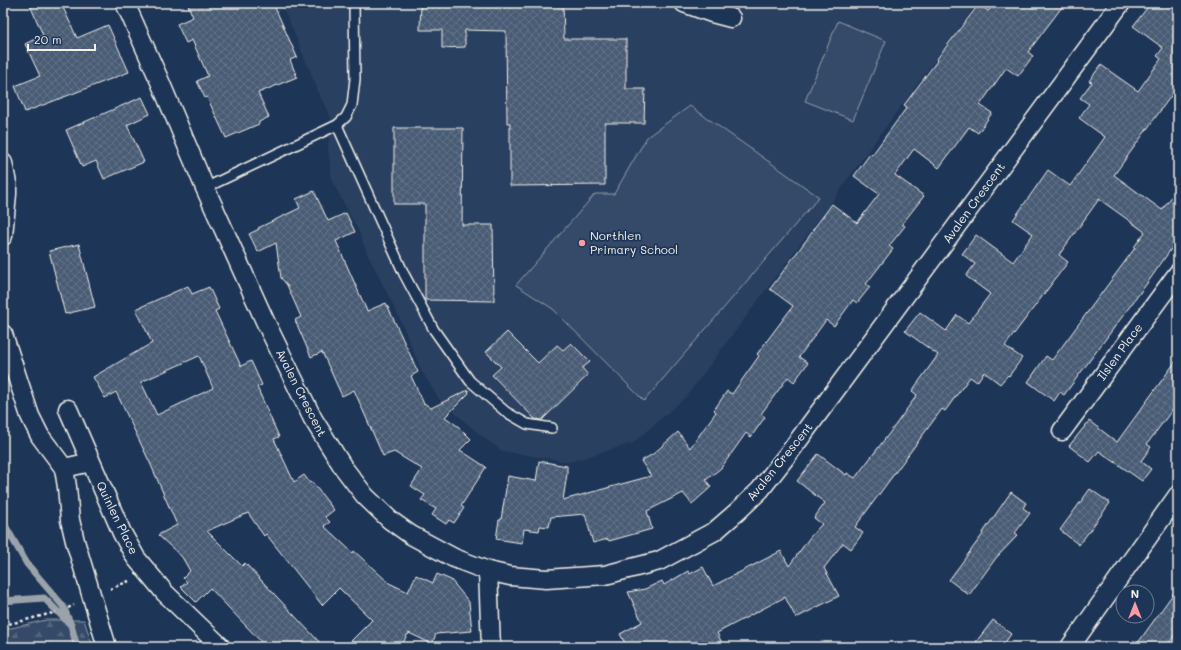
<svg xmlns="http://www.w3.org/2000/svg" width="1181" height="650" font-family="Mali,sans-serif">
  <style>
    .built { fill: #2a4060 }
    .grass { fill: #354a67; stroke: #949ea8 }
    .forest { fill: url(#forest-firs); stroke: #949ea8 }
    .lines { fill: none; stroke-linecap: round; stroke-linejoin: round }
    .stream { stroke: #9aa2ab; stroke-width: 7 }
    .building { fill: url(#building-cross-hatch); stroke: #f4f1e8; fill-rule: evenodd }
    .lane-casing { stroke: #f4f1e8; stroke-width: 12 }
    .street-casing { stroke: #f4f1e8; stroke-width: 21 }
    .path { stroke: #f4f1e8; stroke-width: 2.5; stroke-dasharray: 3 3; stroke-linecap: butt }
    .lane { stroke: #1d3557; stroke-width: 9 }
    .street { stroke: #1d3557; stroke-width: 18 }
    .poi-dot { fill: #ff9aa2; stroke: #1d3557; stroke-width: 1.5 }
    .labels { text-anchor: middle; stroke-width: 3.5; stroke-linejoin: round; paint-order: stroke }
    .street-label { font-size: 12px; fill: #f4f1e8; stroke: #1d3557 }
    .poi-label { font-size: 12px; fill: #f4f1e8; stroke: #1d3557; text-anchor: start }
  </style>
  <defs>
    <pattern id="forest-firs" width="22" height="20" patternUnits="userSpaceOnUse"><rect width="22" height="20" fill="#354a67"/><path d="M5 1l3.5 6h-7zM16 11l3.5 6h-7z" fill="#53657d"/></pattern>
    <pattern id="building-cross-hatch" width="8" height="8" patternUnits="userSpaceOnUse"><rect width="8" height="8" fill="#485b74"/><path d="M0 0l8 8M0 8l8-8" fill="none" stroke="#637388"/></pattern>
  </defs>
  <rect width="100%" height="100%" fill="#1d3557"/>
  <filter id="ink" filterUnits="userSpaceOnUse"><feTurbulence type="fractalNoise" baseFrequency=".025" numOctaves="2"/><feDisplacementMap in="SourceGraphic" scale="8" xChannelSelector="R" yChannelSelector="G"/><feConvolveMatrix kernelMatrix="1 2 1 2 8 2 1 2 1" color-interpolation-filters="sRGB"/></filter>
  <g filter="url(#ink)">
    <path class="built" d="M280 3H977L854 170 834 199 686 397 633 443 570 462 502 451 479 434 439 399 422 372 400 319 367 253 359 232 332 181 328 149 331 118 321 98 290 23Z"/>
    <path class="grass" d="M838 21 886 41 853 120 805 101Z
      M690 106 819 197 644 401 553 309 516 285 595 194H614L647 137Z"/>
    <path class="forest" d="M46 620H84L93 647H3V630Z"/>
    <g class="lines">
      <path class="stream" d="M3 522 27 564 63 606 71 625
        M3 601 44 598 71 625 77 647"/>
    </g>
    <path class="building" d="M29 3H61L77 38 108 25 129 72 25 112 15 86 40 76 25 44 43 35Z
      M187 3H273L297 57 290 60 297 77 258 93 269 117 259 122V124L226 138 207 97 205 98 197 81 208 76 192 40 186 43 177 24 193 17Z
      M421 3H563L564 39H626V89H645L644 123H605V185L510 186V123H507L506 31 465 30V47L442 48V30H420Z
      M994 3H1065L1028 52 1033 56 1018 76 1006 68 980 105 992 113 978 133 969 127 939 168 914 149 895 175 924 196 902 224 905 226 889 246 893 249 866 284 870 287 857 303 853 300 834 326 826 320 799 357 808 363 794 382 788 377 761 414 765 417 751 437 746 433 721 468 706 480 711 487 692 504 683 493 647 511 652 529 609 541 608 539 593 543 585 514 551 517 549 527 540 526 539 531 524 529 522 543 496 539 499 520H501L508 476 536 481 539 461 567 466V474L563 500 651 476 641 461 653 454 678 432 690 448 716 412 714 410 727 391 732 394 759 356 757 354 793 306 770 289 813 231H812L832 204 857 223 879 194 854 176 870 154 872 155 907 107 904 105 937 61 936 60 979 4 988 11Z
      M1151 3H1178V86L1114 175 1162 210 1178 188V239L1148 282 1064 395 1060 392 1054 401 1028 382 1046 356 1052 360 1135 248 1134 247 1145 232 1099 199 1059 255 1068 262 1005 346 1022 358 1009 376 1008 375 1000 384 984 372 977 382 970 377 945 411 942 409 855 527 863 533 851 549 843 543 824 568 839 596 796 618 785 597 717 633 724 647H627L620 634 642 622 628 592 645 589 662 581 664 585 688 571 690 574 703 567 713 586 781 551 789 566 810 537 822 524 814 518 825 503 797 481 818 454 846 475 847 473 855 478 891 431 917 395 912 391 938 355 905 331 920 312 946 331 957 315 968 323 990 294 966 276 975 264 962 254 976 235 1013 262 1033 234 1013 220 1048 170 1070 186 1105 137 1079 118 1089 104 1080 98 1092 82 1089 81 1101 65 1138 91 1161 59 1157 56 1163 48 1133 26Z
      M142 97 150 114 127 125 144 162 104 179 96 161 82 167 66 130Z
      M394 128H463L462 225H493L494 301 425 300V204H394Z
      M314 191 328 221 346 213 355 232 336 241 367 311 386 303 418 372 411 376 424 404V403L431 408 468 390 469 393 445 417 459 427 471 439 460 450 486 467 461 506 464 508 454 523 449 520 446 524 432 515 436 509 421 500 425 495 411 486 422 469 394 452 383 456 354 390 342 396 322 352 311 357 295 320 301 317 287 285 281 278 276 243 258 252 249 234 259 229 258 228 300 208 296 199Z
      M79 244 95 307 65 314 49 251Z
      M188 286 192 294 209 287 219 309 215 311 241 366 251 361 262 385 257 387 279 437 274 439 294 482 304 475 310 483 312 482 334 510 325 517 330 522 324 526 353 553 354 551 389 583 408 592 416 575 433 583 437 574 451 580 469 602 472 631 436 634 432 644 409 633 408 635H407L401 647H345L372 620 339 588 322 605 266 534 264 536 248 513 207 531 242 566 245 563 324 647H266L210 588 196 602 181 587 187 582 183 578 190 571 182 557 158 535 177 525 151 465 116 392 105 398 93 377 152 343 136 309ZM199 356 213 388 157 415 141 382Z
      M507 332 538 363 557 345 563 350 571 343 590 362 582 368 588 375 542 420 535 419 492 375 501 367 486 352Z
      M1178 358V402L1147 444 1151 447 1141 461 1151 469 1142 481 1099 451 1090 462 1069 446 1089 421 1117 442Z
      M1090 489 1110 503 1079 545 1060 530Z
      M1011 492 1026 503 1023 508 1030 513 1015 533 1018 535 996 558 969 595 949 580 983 534H982Z
      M1178 587V631L1166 647H1135Z
      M993 620 1011 634 1002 647H972Z"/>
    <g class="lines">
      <g class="lane-casing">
        <path id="lane" d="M337 125 404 274 434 330 470 381 506 412 527 424 552 428
          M205 188 337 125 346 117 352 105 355 79 354 3"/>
      </g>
      <g class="street-casing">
        <path id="street" d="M125 3 158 77 205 188 265 321 313 419 343 467 365 496 390 520 411 535 454 558 488 571 510 576 546 579 605 575 659 561 715 531 738 511 760 490 792 449 1121 3
          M684 3 712 13 731 18
          M3 163 7 183V194L3 236
          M3 334 30 416 40 436 64 468 91 462
          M68 409 122 533 136 558 165 593 221 647
          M1062 431 1178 273
          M64 468 67 487 70 520 75 541 107 647
          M488 571 491 647
          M1070 647 1178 495"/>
      </g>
      <path class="path" d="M110 589 129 581
        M68 608 74 605
        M3 625 22 621 56 612"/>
      <use href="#lane" class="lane"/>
      <use href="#street" class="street"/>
    </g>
  </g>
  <circle class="poi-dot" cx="582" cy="243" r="4"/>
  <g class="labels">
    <g class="street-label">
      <text transform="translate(974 203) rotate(-54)" y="4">Avalen Crescent</text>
      <text transform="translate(1120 352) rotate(-54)" y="4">Ilslen Place</text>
      <text transform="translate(301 393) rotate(63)" y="4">Avalen Crescent</text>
      <text transform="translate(780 462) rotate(-51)" y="4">Avalen Crescent</text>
      <text transform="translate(117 518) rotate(64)" y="4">Quinlen Place</text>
    </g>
    <g class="poi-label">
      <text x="590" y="240">Northlen<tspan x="590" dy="14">Primary School</tspan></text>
    </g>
  </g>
  <rect width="1181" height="650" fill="none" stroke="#1d3557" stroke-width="16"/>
  <rect x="8" y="8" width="1165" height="634" fill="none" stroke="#f4f1e8" stroke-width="1.5" filter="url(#ink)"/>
  <g transform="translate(1135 604)"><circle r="19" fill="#1d3557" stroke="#738091"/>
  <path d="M0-3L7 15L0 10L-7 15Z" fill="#ff9aa2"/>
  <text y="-6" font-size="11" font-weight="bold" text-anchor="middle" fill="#f4f1e8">N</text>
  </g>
  <path d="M28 44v6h67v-6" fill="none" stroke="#f4f1e8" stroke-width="2"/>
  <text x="34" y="44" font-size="12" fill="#f4f1e8" stroke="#1d3557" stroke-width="3" paint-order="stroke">20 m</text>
</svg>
